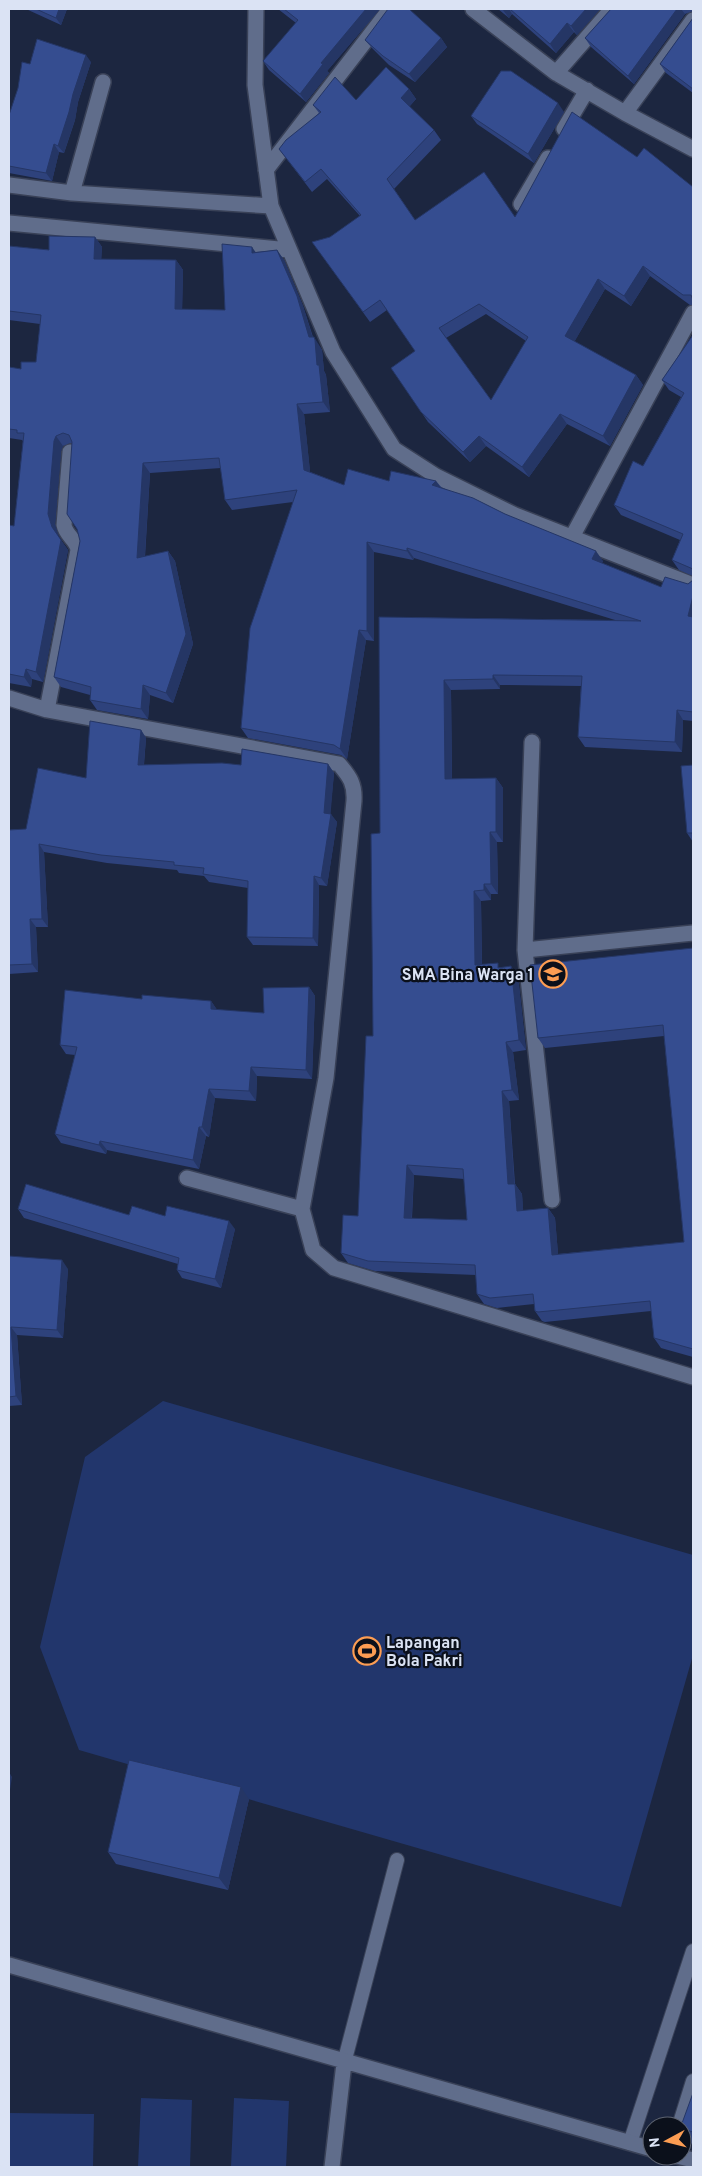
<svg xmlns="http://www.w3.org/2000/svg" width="702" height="2176" font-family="Overpass,sans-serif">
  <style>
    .green { fill: #22366c }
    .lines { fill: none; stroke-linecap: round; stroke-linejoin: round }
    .service-casing { stroke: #394157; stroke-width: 16 }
    .minor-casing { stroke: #394157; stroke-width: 18 }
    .service { stroke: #606d8b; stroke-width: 14 }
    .minor { stroke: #606d8b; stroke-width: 15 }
    .wall { fill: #2e427c; fill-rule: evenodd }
    .shaded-wall { fill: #253665 }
    .building { fill: #354d90; stroke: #253665; fill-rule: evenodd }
    .labels { text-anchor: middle; stroke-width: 4.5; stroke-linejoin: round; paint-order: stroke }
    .poi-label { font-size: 16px; font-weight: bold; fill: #dbe3f4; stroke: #0b101b; text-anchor: end }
  </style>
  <rect width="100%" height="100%" fill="#1c2640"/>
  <path class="green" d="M163 1401 693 1555V1655L621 1907 79 1750 40 1647 85 1457Z
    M141 2098 192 2100 190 2167H138Z
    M234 2098 289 2101 286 2167H231Z
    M9 2113 94 2114 93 2167H9Z"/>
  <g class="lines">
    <g class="service-casing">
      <path id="service" d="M344 2063 397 1860
        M679 2126 693 2081
        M630 2143 693 1951"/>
    </g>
    <g class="minor-casing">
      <path id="minor" d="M256 9 255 85 271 206 333 352 394 449 436 476 515 515 693 585
        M473 9 556 73 625 113 693 149
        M556 73 612 9
        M625 113 693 20
        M564 129 587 90
        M266 170 390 9
        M9 185 72 193 271 206
        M72 193 103 82
        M521 204 548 158
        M9 223 289 250
        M572 537 693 313
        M9 698 47 710 339 764C350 777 355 784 354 801L326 1078 302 1209 313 1250 334 1268 693 1377
        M47 710 78 550C77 540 66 536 64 525L70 452
        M532 742 525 950 693 933
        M525 950 552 1200
        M187 1178 302 1209
        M9 1965 652 2149
        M677 2156 693 2160
        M332 2167 344 2063"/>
    </g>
    <use href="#service" class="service"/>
    <use href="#minor" class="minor"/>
  </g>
  <path class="wall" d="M26 9H67L61 25Z
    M278 9H380L327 71 329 73 306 102 269 70 263 61 296 23Z
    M498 9H600L577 35 574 32 556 53 512 14 509 18Z
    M611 9H693V11L685 14 634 84 591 47 585 38Z
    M693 18V93L666 73 660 64Z
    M441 38 447 47 415 82 389 65 372 48 365 40Z
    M91 62 78 102 75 120 64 153 59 152 52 181 9 173V115Z
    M409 89 416 99 409 107 434 130 441 140 394 189 415 220 515 217 637 157 693 187V305H690L650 276 631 306 605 289 574 342 636 375 643 385 610 446 567 424 529 477 486 446 470 462 428 422 391 368 415 351 387 310 370 322 312 242 330 237 360 216 327 179 312 192 279 149 319 113 313 105 356 100ZM486 314 526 341 491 400 446 338Z
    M564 112 534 163 477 124 471 116Z
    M95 237 102 247 101 259 176 260 183 270 182 309 225 310 256 252 277 250 284 260 303 306 313 337 322 350 324 371 326 375 330 412 304 414 310 472 344 485 389 481H436L442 488 603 561 602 563 661 587 688 584 693 580V721L683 720 682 752 585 747 578 737 581 686 500 685V689L451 690 452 779 496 778 503 788V842H497L498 894H491V900L481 901 482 964 501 968 518 976 526 1050 513 1052 519 1100 509 1101 515 1184 522 1194 523 1211 548 1208 555 1218 558 1254 684 1242 664 1036 545 1048 538 1038 693 948V1357L661 1348 654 1338 651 1311 545 1322 542 1321 535 1311 534 1304 497 1308 484 1304 477 1294 476 1275 375 1271 348 1263 341 1253 358 1216 373 1036 380 833 379 617 615 620 414 558 413 560 374 552V641L366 640 347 759 341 755 248 738 241 728 293 502 232 510 225 500 221 468 150 473 145 557 168 551 175 561 193 644 173 703 150 695 148 719 97 710 90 700V695L61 687 54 677 80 541 72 443H70L63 446 61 451 55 524 58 536 68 550 43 682 32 679 31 687 9 683V525L14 526 23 441 22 440 9 438V367L21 369 36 362 40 324 9 320V246L49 250ZM414 1175 464 1179 467 1220 412 1218Z
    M693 335V576L679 570 672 560 680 540 621 515 614 505 643 466 681 397 669 390 662 380Z
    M141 730 146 738 144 765H241L328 764 334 773 330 814 337 822 327 886 319 885 318 946 253 945 247 937 248 888 209 882 204 876 179 873 177 870 107 863 44 852 48 927H36L38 972 9 974V830L26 829 86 778Z
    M693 765V842L687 833Z
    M309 987 315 996 312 1079 257 1076 256 1101 215 1098 209 1137 206 1136 199 1169 107 1150 106 1154 61 1143 55 1134 75 1055 66 1054 60 1045 142 999 211 1001 217 1010 264 1013Z
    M18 1209 165 1216 235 1229 221 1288 182 1278 177 1270 178 1264 24 1218Z
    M9 1256 68 1269 63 1338 17 1335 22 1405 9 1406Z
    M249 1799 228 1890 116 1864 108 1852Z
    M693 2093V2144L690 2143 682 2131V2126Z"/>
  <path class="shaded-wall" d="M59 9H67L61 25 56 18Z
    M366 9H380L327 71 329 73 306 102 300 94 321 63Z
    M504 9H509L512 14 509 18 503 10Z
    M586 9H600L577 35 571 26Z
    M677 9H681L685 14 634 84 628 76Z
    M567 23 574 32 556 53 550 44Z
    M441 38 447 47 415 82 409 74Z
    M86 55 91 62 78 102 75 120 64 153 58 146 73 94Z
    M409 89 416 99 408 108 401 98Z
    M558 103 564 112 534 163 528 154Z
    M54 144 59 152 52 181 46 173Z
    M95 237 102 247 101 269 94 259Z
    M252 247 259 257 252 253Z
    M277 250 284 260 303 306 315 345 314 337 322 350 324 371 326 375 330 412 323 402 309 337Z
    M176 260 183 270 182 319 175 309Z
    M643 266 650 276 631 306 624 296Z
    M598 279 605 289 572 346 565 336Z
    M636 375 643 385 610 446 603 436Z
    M297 404 304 414 311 480 304 470Z
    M560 414 567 424 529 477 522 467Z
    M56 436 63 446 61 451 55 524 59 537 52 527 48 514 54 441Z
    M479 436 486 446 470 462 463 452Z
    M143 463 150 473 144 568 137 558Z
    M436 481 443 491 432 485Z
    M61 540 68 550 43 682 36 672Z
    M367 542 374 552V641L367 631Z
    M407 548 414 558 413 560 407 551Z
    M168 551 175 561 193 644 173 703 166 693Z
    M596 551 603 561 599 569 592 559Z
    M693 596V624L688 616Z
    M359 630 366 640 347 759 340 749Z
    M26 669 32 679 31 687 24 677Z
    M493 675 500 685V689L493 679Z
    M444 680 451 690 452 789 445 779Z
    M143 685 150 695 148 719 141 709Z
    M677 710 683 720 682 752 675 742Z
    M141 730 146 738 143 773 138 765Z
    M328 764 334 773 330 821 324 813Z
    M496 778 503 788V842L496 832Z
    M331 814 337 822 327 886 321 878Z
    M490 832 497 842 498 894 491 884Z
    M39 844 44 852 48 927 42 919Z
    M314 876 319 885 318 946 313 938Z
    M484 884 491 894V900L484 890Z
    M474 891 481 901 482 975 475 965Z
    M30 919 36 927 38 972 32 964Z
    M511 966 518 976 526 1050 519 1040Z
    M309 987 315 996 312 1079 306 1070Z
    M211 1001 218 1011 211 1009Z
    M506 1042 513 1052 519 1100 512 1090Z
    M251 1067 257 1076 256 1101 249 1091Z
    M209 1089 215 1098 209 1137 202 1127Z
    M502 1091 509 1101 515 1194 508 1184Z
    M199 1127 206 1136 199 1169 193 1160Z
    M100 1141 107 1150 106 1154 99 1145Z
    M407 1165 414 1175 411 1228 404 1218Z
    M515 1184 522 1194 524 1221 517 1211Z
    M548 1208 555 1218 559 1265 552 1255Z
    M229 1221 235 1229 221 1288 215 1279Z
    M62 1260 68 1269 63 1338 57 1330Z
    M11 1327 17 1335 22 1405 16 1396Z
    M9 1772 12 1777 9 1796Z
    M241 1787 249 1799 228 1890 219 1878Z"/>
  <path class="building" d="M36 9H59L56 18Z
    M284 9H366L321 63 323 64 300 94 263 61 298 20Z
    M388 9H409L441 38 409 74 383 56 365 40Z
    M510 9H586L571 26 567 23 550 44Z
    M611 9H677L628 76 585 38Z
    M693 18V89L660 64Z
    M37 39 86 55 73 94 69 112 58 146 54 144 46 173 9 166V115L18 88 22 62 30 64Z
    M386 67 409 89 401 98 434 130 387 179 415 220 484 172 515 217 572 112 637 157 644 148 693 187V300L691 295H683L643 266 624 296 598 279 565 336 636 375 603 436 560 414 522 467 479 436 463 452 421 412 391 368 415 351 380 300 363 312 312 242 330 237 361 215 321 169 305 182 279 149 286 140 321 112 313 105 335 77 356 100ZM479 304 528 337 491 400 439 328Z
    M501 71H511L558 103 528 154 471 116Z
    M49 236 95 237 94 259 176 260 175 309 225 310 222 244 252 247V253L277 250 297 296 309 337H314L315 340 317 365H319L323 402 297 404 304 470 344 485 348 469 389 481 391 471 436 481 432 485 473 498 505 514 596 551 592 559 661 587 665 577 688 584 693 580V596L688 616 693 617V712L677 710 675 742 578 737 582 676 493 675V679L444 680 445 779 496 778V832H490L491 884H484V890L474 891 475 965 498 963V968L511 966 519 1040 506 1042 512 1090 502 1091 508 1184H515L517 1211 548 1208 552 1255 684 1242 663 1025 538 1038 530 965 693 948V1349L654 1338 650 1301 538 1312 535 1311 533 1294 490 1298 477 1294 475 1265 368 1261 341 1253 343 1215 358 1216 366 1036H373L371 834 380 833 379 617 641 621 407 548V551L367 542V631L359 630 340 749 334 745 241 728 250 628 297 490 225 500 219 458 143 463 137 558 168 551 186 634 166 693 143 685 141 709 90 700 91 687 54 677 80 541 77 529 67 514 72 442 69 435 63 433 56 436 54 441 48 514 52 527 61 540 36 672 26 669 24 677 9 674V525L14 526 24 433H17V430L9 429V367L21 369V362H36L41 315 9 311V246L49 250ZM407 1165 463 1169 467 1220 404 1218Z
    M693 335V569L672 560 683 534 614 505 633 461 643 466 684 393 662 380Z
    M90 721 141 730 138 765 222 763 241 765 242 749 328 764 324 813 331 814 321 878 314 876 313 938 247 937 248 881 203 874 204 868 174 865V862L101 855 39 844 42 919H30L32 964 9 965V830L26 829 38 768 86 778Z
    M693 765V833H687L681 766Z
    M309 987 306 1070 251 1067 249 1091 209 1089 202 1127H199L193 1160 100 1141 99 1145 55 1134 77 1047 60 1045 65 990 142 999V995L211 1001V1009L264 1013 263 988Z
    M26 1184 129 1215 132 1206 165 1216 167 1206 229 1221 215 1279 177 1270 179 1258 18 1209Z
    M9 1256 62 1260 57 1330 11 1327 16 1396 9 1397Z
    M129 1760 241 1787 219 1878 108 1852Z
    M693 2093V2132L682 2129V2126H681Z"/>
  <defs>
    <g id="school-ring" transform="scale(1.4375)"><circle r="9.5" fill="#0b101b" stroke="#fc9d53" stroke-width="1.5"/><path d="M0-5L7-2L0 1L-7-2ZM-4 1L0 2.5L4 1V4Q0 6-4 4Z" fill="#fc9d53"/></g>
    <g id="stadium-ring" transform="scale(1.4375)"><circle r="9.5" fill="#0b101b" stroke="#fc9d53" stroke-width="1.5"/><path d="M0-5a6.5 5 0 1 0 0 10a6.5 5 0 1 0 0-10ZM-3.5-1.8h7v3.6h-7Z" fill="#fc9d53"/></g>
  </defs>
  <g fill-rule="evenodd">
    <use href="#school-ring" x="553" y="974"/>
    <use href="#stadium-ring" x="367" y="1651"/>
  </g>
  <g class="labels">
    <g class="poi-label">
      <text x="534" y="980">SMA Bina Warga 1</text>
      <text x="386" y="1648" text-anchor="start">Lapangan<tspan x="386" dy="18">Bola Pakri</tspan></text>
    </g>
  </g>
  <rect width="702" height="2176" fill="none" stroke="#dbe3f4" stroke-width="20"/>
  <g transform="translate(667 2141) rotate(263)"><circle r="24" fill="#0b101b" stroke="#5e6472"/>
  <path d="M0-4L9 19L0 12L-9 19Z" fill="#fc9d53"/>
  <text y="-8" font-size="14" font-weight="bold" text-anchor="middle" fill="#dbe3f4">N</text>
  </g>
</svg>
